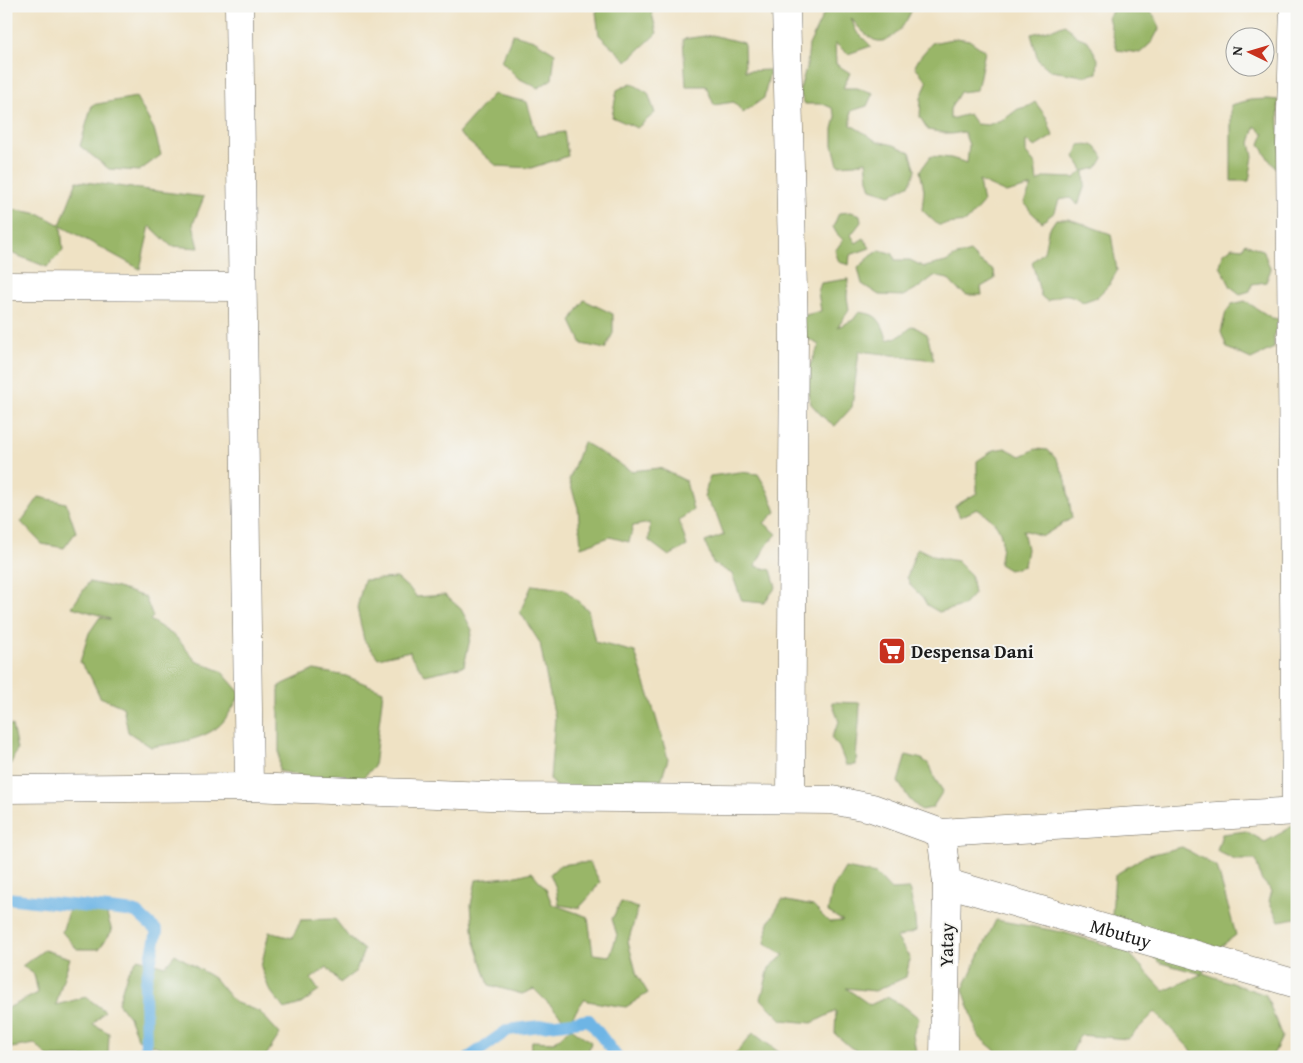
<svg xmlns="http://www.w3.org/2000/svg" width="1303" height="1063" font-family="'Gentium Book Plus',serif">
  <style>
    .forest { fill: #99b668; stroke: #5a6942 }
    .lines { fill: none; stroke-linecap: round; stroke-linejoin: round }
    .stream { stroke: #6eb5e5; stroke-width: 12 }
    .street-casing { stroke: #666157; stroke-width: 29 }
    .street { stroke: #fff; stroke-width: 28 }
    .labels { text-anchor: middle; stroke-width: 4; stroke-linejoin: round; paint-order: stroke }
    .poi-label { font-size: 19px; font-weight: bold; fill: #1c1c1c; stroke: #f6f6f2; text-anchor: start }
    .street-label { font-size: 19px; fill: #1c1c1c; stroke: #f6f6f2 }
  </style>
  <rect width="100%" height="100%" fill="#f6f6f2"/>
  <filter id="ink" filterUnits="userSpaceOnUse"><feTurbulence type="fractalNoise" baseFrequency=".02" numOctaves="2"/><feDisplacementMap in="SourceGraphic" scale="10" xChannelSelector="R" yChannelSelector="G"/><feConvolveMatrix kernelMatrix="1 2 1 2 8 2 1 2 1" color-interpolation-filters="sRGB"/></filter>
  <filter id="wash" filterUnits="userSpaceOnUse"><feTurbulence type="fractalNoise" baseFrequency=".0096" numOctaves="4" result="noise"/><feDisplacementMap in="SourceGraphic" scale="20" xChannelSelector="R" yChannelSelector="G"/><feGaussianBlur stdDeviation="1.12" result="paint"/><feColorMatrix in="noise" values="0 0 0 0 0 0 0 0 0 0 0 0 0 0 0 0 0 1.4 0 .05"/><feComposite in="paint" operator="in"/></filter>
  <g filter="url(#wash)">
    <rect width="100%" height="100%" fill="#efe2c4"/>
    <path class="forest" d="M601 6H647L651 10 657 33 627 61 599 35 596 12Z
      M836 6H838L847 12 849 6H913C909 20 892 47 874 40 865 35 857 26 851 18L856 31 871 46 848 54 835 43 836 64 850 73 843 88H857L873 93 867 106 851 111V125L866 134 876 141 894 145 910 152 916 170 910 184 890 195 871 189 868 179 866 161 855 164 838 165 833 145V129L836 117 832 108 823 104H805L799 92 807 65 809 45 825 11Z
      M1116 6C1129 6 1147 5 1155 17 1157 20 1158 25 1159 29L1152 42 1140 53 1117 50 1108 17Z
      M1065 24 1076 36 1088 41 1098 59 1097 73 1084 76 1051 71 1038 60 1031 34 1053 29Z
      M513 34 534 40 555 53 552 79 538 88 518 78 501 61Z
      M712 35 744 43 745 71 770 70 764 98 743 113 734 102 714 105 706 86H686L683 39Z
      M957 38 969 40 985 51 977 90 960 92 950 109V119L969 114 976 124 988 125 1006 118 1018 109 1029 106 1035 102 1047 118 1053 136 1035 147 1026 141V153L1035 164 1037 182 1046 177 1075 178 1083 170 1075 157 1079 145C1092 143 1097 145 1103 158L1097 168 1084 171 1085 185 1078 205 1070 198 1059 200 1055 212 1042 222 1031 212 1024 202 1032 186 1006 193 979 181 983 203 966 222 938 225 922 210 924 190 920 171 931 156 951 158 967 163 969 145 964 132 951 134 928 130 920 117 921 98 927 82 915 66 920 57 932 43Z
      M631 83 648 93 655 113 637 128 612 117 617 90Z
      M493 94 527 102 537 136 564 132 568 156 531 168 497 166 458 133Z
      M136 97 154 129 161 155 139 171 109 169 80 146 92 105Z
      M1268 99 1278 100 1281 173 1269 160 1260 144 1264 134 1255 126 1250 143 1253 156 1249 181H1231V105L1250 100Z
      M77 181 204 197 193 224 199 248 171 246 150 226 140 269 61 226 63 251 47 267 6 251V208L40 214 60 225Z
      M851 212 860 215 861 222 851 235 856 243 864 238 870 248 850 255 849 265 839 262 835 251 843 240 837 234 833 227 839 213Z
      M1056 219H1069L1111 234 1117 271 1109 285 1097 297 1083 302C1067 292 1064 293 1047 301L1041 296 1032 262 1044 252 1048 231Z
      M1245 243 1264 251 1267 261 1271 269 1266 282 1252 284 1250 291 1240 294 1231 287 1220 266 1223 254 1232 247 1243 248Z
      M880 250 893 254 895 260H910L924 267 946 262 954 257 970 252 979 261 994 271 995 279 981 287 982 295H967L957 289 948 279 934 276 921 286 903 296 879 295 862 284 858 268 871 256Z
      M848 279 847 297 849 310 838 327 853 320 859 312C862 313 868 313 872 315 881 319 885 331 887 340L900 336 913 326 927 334 934 360 859 351 852 407 835 426 823 417 811 404 806 384 808 370 819 345 794 331 802 316 821 311 818 292 821 283Z
      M584 300 613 314V333L605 349 582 344 571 321Z
      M1245 301 1272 318 1279 319 1274 336V348L1251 359 1227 348 1221 332 1226 312 1232 304Z
      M583 442 631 471 660 468 686 481 693 510 679 520 687 546 669 556 649 541 650 523 633 526 629 542 610 537 581 547 578 508 569 480Z
      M1005 448 1021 456 1036 449 1048 450 1057 460 1066 480 1072 518 1043 536 1023 530 1027 549 1024 566 1009 570 999 564C1005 536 1003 525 977 509L960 517 955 506 977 493V461L994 450Z
      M740 472 758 474 768 491 776 512 764 523 777 534 766 546 755 566 771 570 776 587 764 603 742 601 732 574 713 563 705 542 724 535 716 513 704 497 710 476Z
      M39 497 66 503 76 532 64 548 42 544 21 522Z
      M917 548 936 557 957 561 971 575 974 594 963 606 939 612 927 605 923 598 911 586 907 577Z
      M397 578 414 593 416 597 445 595 461 609 472 630 464 666 425 675 411 656 410 651 378 658 364 640 357 608 364 580Z
      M89 582 118 588 145 597 153 617 150 620 176 637 196 661 221 671 241 694C236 702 226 720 219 726 201 741 174 743 151 747L128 732 123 707 100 697 90 676 80 662 89 633 100 617 111 620 106 617 72 607Z
      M532 585 564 589 588 610 595 642 635 652 655 714 668 759 658 790 565 797 550 779 555 717 548 686 540 643 520 612Z
      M314 670 346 676 383 691 374 767 357 783 322 780 279 771V686Z
      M832 702 860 703C860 724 856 744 856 765H846L839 747 831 738 839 722Z
      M6 725H12L17 750 6 774Z
      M906 755 922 759 930 765 935 779 943 791 932 808 921 810 910 800 898 782Z
      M1297 821V919L1296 918 1279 921 1269 901 1272 891 1261 879 1256 860H1235L1217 851 1222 834 1246 831 1265 842 1288 829Z
      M1182 847 1217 867 1236 935 1209 955 1203 973 1266 995 1282 1037 1272 1057H1194L1192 1051 1155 1012 1128 1039 1080 1035 1070 1057H1003L979 1037 963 989 996 920 1062 932 1127 951 1164 991 1202 974 1161 963 1126 937 1112 915 1115 875 1145 856Z
      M576 863H590L600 882 590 896 579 908 559 905 556 888 550 874 560 865Z
      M845 868 876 874 891 890 909 889 914 910 916 931 897 938 910 958 906 977 875 991 846 988 870 1005 887 997 905 1007 919 1018 913 1035 916 1052 892 1050V1057H867L850 1047 835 1034 836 1011 812 1023 782 1020 761 999 769 968 784 955 765 943 769 922 782 900 813 906 829 922 843 921 828 912 832 890Z
      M532 872 546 889 552 904 588 917 593 954 610 956 617 935 612 919 621 902 638 908 628 942 637 975 648 993 626 1007 587 1001 585 998 568 1023 534 989 522 994 489 985 474 939 471 905 476 880 517 876Z
      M92 904 107 915 112 931 99 949H77L62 932 69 910Z
      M335 919 350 939 364 950 356 971 340 983 327 967 311 979 319 991 301 1004 284 1009 269 989 261 967 269 932 292 938 301 920Z
      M44 950 70 958 62 983 56 1005 86 997 105 1011 93 1024 109 1033 108 1057H48L35 1044 11 1048 6 1009 38 993 34 974 22 966Z
      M175 954 214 978 234 1002 260 1012 280 1034 265 1057H163L161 1048 138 1039 129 1017 118 1003 127 974 138 958 165 966Z
      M571 1028 591 1042 587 1057H529L532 1041 554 1042Z
      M753 1033 780 1053 796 1057H733Z"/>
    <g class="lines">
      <path class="stream" d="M6 898 136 912 157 931 145 986 146 1057
        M470 1057 508 1030 589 1020 617 1057"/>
    </g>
  </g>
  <g filter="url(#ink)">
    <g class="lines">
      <g class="street-casing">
        <g id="street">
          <path d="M239 6 249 787"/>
          <path d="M786 6 794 331 791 798"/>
          <path d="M1294 6 1290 145 1296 811"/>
          <path d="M6 286 242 287"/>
          <path d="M6 789 249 787 518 797 832 800 872 808 941 833 1297 811"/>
          <path d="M941 833 947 883 944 1057"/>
          <path id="s1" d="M947 883 1297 984"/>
        </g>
      </g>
      <use href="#street" class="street"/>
    </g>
  </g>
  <defs>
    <g id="supermarket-square" transform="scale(1.4375)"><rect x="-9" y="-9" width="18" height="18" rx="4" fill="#c8321e" stroke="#f6f6f2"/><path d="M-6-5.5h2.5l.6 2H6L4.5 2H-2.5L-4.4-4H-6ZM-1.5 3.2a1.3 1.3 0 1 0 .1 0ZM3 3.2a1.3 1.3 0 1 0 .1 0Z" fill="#fff"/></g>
  </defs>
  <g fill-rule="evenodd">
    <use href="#supermarket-square" x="892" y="651"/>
  </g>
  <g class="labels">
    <g class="poi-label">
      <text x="911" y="658">Despensa Dani</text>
    </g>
    <g class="street-label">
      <text dy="7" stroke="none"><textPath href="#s1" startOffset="181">Mbutuy</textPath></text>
      <text transform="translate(946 945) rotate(-89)" y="7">Yatay</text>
    </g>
  </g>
  <rect width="1303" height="1063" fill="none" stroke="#f6f6f2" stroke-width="25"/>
  <g transform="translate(1250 52) rotate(275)"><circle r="24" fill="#f6f6f2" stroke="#9f9f9c"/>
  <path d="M0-4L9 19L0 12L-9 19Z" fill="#c8321e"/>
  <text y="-8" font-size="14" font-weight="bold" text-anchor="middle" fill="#1c1c1c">N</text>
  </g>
</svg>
